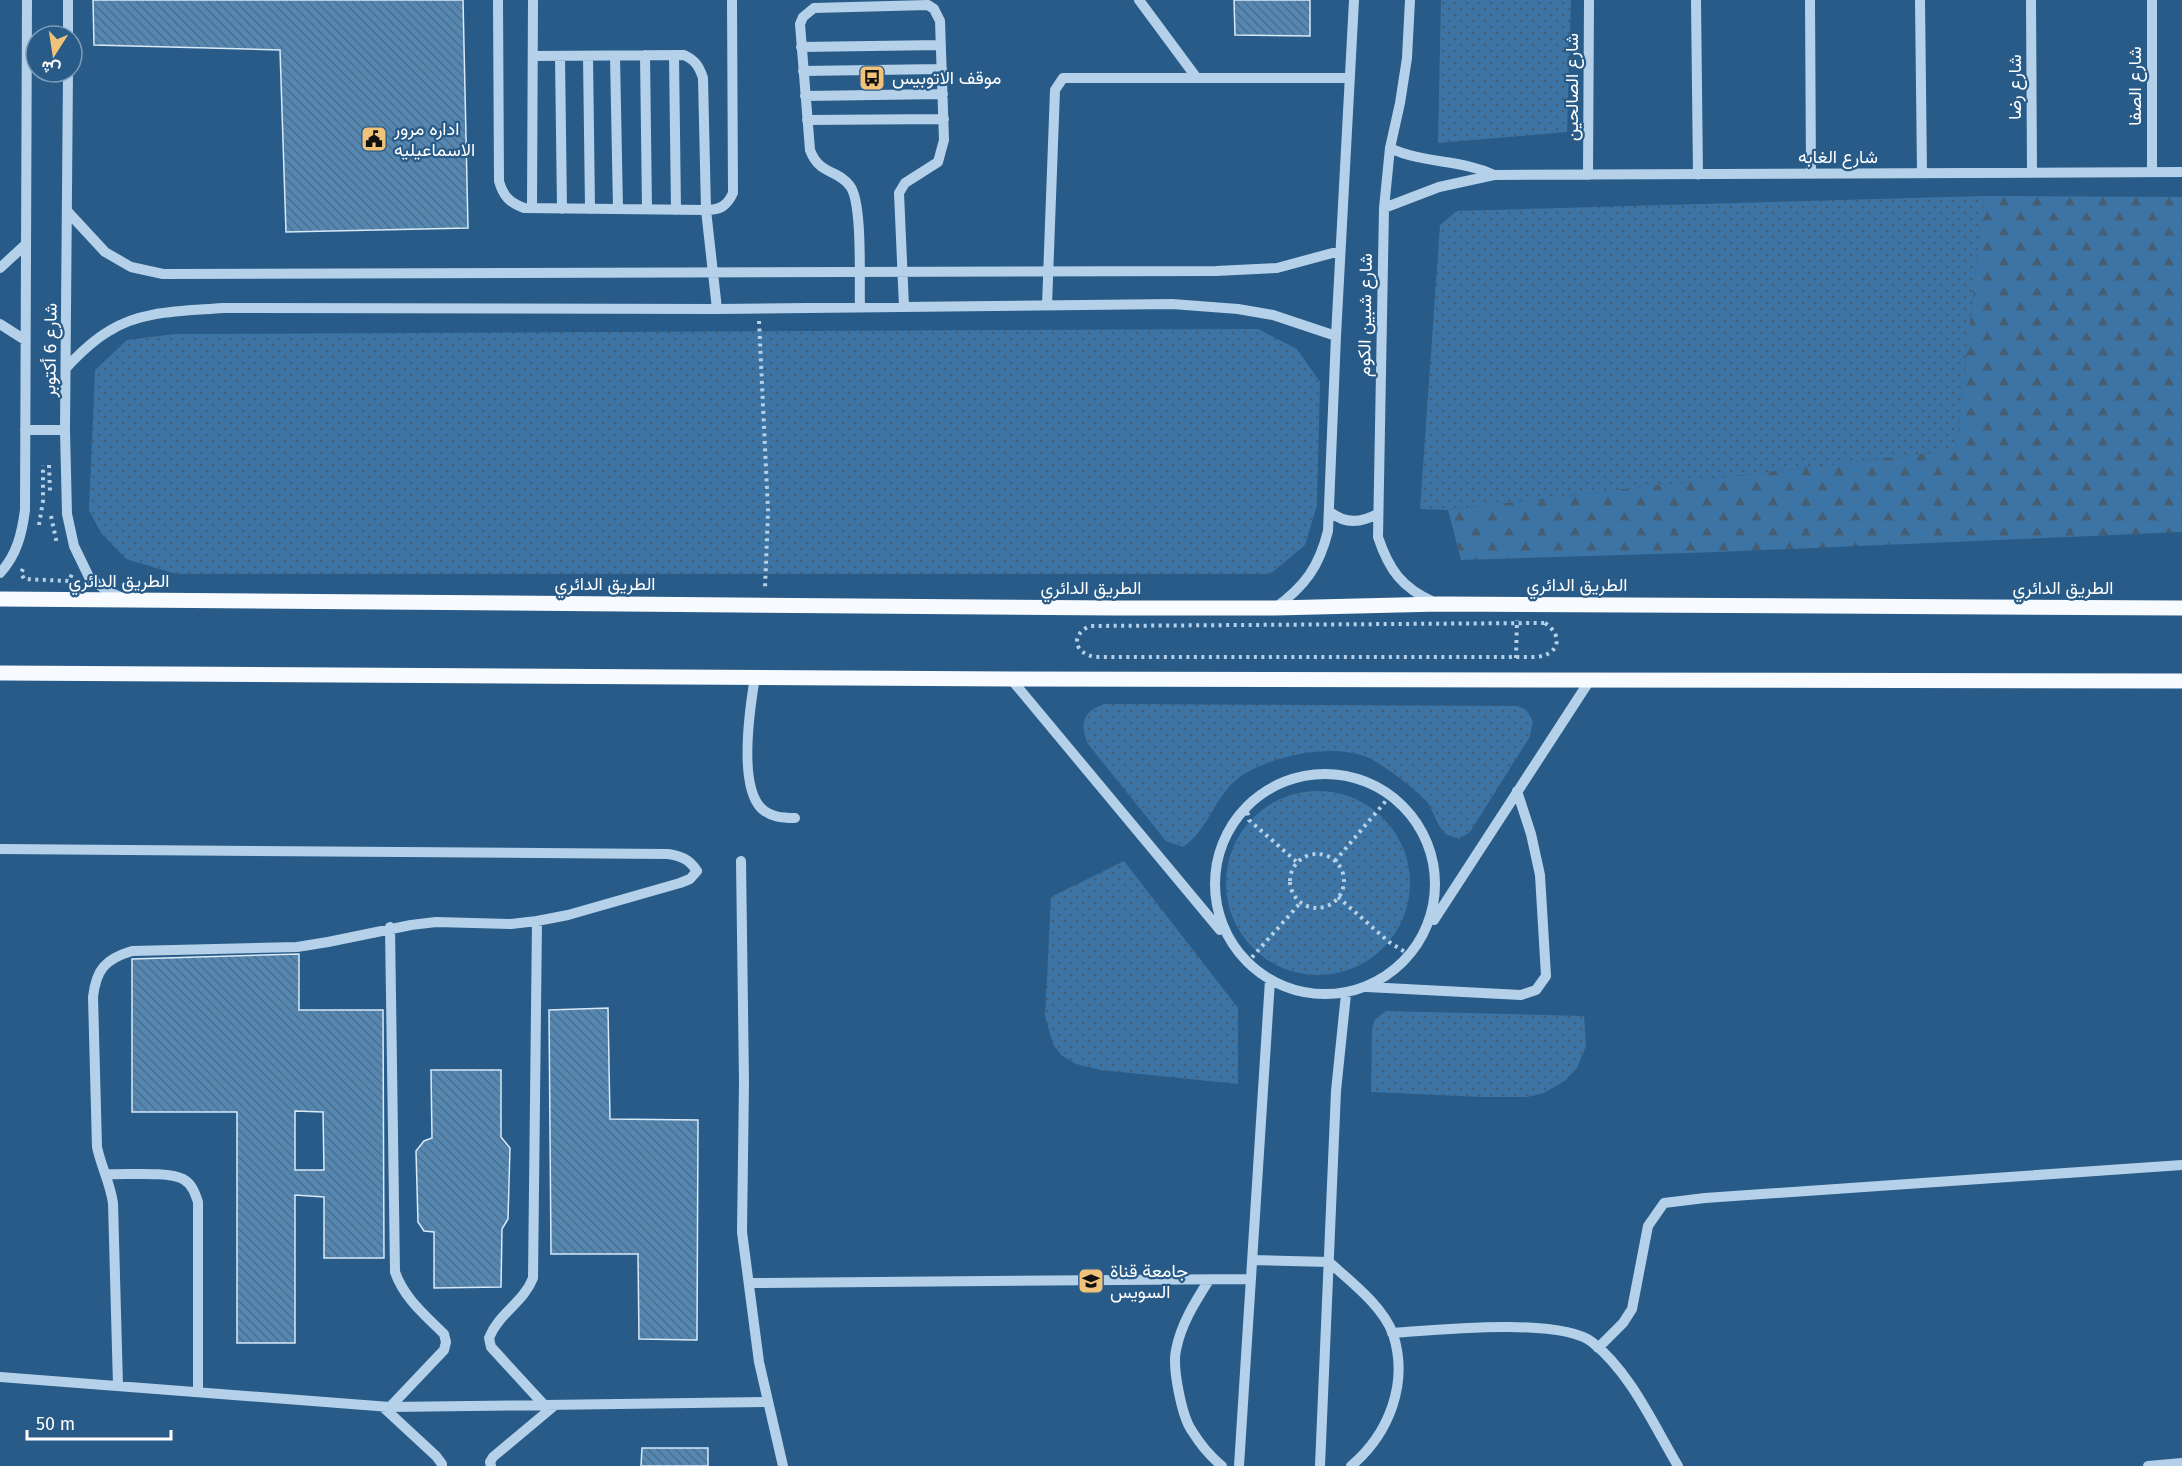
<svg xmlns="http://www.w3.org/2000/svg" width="2182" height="1466" font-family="'Fira Sans',Vazirmatn,sans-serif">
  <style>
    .grass { fill: url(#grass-dots) }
    .forest { fill: url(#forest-firs) }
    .building { fill: url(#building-back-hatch); stroke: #d8e9f7; stroke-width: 1.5; fill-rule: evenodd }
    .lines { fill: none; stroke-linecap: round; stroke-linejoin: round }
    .path { stroke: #b4d1e9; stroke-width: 4; stroke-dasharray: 3 4.5; stroke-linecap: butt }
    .minor { stroke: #b4d1e9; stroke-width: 10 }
    .major { stroke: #f7fafe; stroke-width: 15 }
    .labels { text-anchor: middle; stroke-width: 4.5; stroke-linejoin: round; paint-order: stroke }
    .poi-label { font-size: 18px; fill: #fff; stroke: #285b88; text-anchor: start }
    .street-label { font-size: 18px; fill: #fff; stroke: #285b88 }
  </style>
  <defs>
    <pattern id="grass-dots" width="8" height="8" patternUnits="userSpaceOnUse" patternTransform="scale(1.5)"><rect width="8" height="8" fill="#3c75a5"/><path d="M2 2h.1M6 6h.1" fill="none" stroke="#455e74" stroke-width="1.8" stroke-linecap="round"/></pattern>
    <pattern id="forest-firs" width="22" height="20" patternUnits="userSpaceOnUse" patternTransform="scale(1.5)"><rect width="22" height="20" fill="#3c75a5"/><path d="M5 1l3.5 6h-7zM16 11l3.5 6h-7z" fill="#455e74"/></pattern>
    <pattern id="building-back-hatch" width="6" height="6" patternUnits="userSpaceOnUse" patternTransform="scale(1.5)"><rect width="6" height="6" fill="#5487b2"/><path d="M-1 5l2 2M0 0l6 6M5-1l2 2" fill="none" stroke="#516f89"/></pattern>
  </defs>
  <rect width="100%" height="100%" fill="#285b88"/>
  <path class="grass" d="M1441 0H1571L1567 132 1438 143Z
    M1984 196 1956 450 1448 510 1420 509 1440 225 1457 211Z
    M1258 329 1297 349 1320 382 1317 505 1305 545 1270 574H177L126 559 101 533 89 510 95 370 127 340 175 334Z
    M1104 704 1517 706 1527 710 1533 722 1529 738 1470 832 1459 839C1455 837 1449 836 1446 834 1437 827 1434 811 1427 802 1417 790 1379 761 1364 756 1328 744 1277 755 1244 774 1216 791 1209 830 1183 847L1166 841 1088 744C1079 723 1083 712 1104 704Z
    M1226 883a92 92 0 1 1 184 0a92 92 0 1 1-184 0Z
    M1124 861 1238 1008V1084L1101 1070 1076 1064 1061 1055 1053 1044 1045 1016 1051 897Z
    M1386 1011 1584 1016 1586 1046 1577 1068 1566 1080 1544 1093 1527 1097H1483L1371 1092 1372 1029 1375 1019Z"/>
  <path class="forest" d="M1984 196 2182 197V532L1718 552 1461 560 1448 510 1956 450Z"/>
  <path class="building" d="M93 0H463L468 228 286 232 280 50 94 45Z
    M1234 0H1310V36L1235 35Z
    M299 954V1010H383L384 1258H324V1197L295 1195V1343H237V1112H132V959ZM295 1111 323 1112 324 1170H295Z
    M608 1008 610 1119 698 1120 697 1340 639 1339 638 1254H551L549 1010Z
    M431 1070H501V1137L510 1148 508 1219 502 1229 501 1287 434 1288V1232L424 1231 418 1222 416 1151 424 1141 432 1138Z
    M642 1448H708V1466H641Z"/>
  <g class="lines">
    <path class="path" d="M759 321 768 511 765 589
      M49 465 50 491
      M51 516 57 544
      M39 525 43 501V465
      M23 569 21 573 24 579 69 581 72 574
      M1545 623C1564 636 1559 655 1536 657H1095C1074 653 1070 635 1090 626Z
      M1516 658 1517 620
      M1246 805 1249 820 1298 863
      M1290 881a27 27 0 1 1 54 0a27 27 0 1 1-54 0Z
      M1335 861 1391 795
      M1338 897 1389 942 1410 955
      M1247 963 1301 902"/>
    <path class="minor" d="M68 0V36
      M498 0 499 181C503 196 510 203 524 208L706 210C720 210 727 206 733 193L732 0
      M1139 0 1196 77
      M1410 0 1407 58 1400 103 1390 148 1384 208 1378 537C1389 570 1402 588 1434 602
      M1696 0 1698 175
      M1810 0 1811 174
      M1920 0 1922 173
      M2031 0 2032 173
      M2152 0V172
      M801 47 941 45
      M645 55 647 209
      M674 55 676 210
      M533 56 684 55C695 60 699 66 703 78L706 210 717 309
      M560 56 562 209
      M588 56 590 209
      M615 56 618 209
      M803 71 942 69
      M68 72 65 430 67 514 74 546 89 577 107 591 121 597
      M805 96 943 94
      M807 120 944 119
      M1390 148C1423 164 1461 159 1494 175
      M1588 175 1589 0
      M532 208 533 0
      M1384 208 1439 187 1494 175 2182 172
      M68 212 105 252 131 267 163 274 1216 271 1277 268 1340 251
      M0 268 25 245
      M1047 305 1055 90 1063 78H1349
      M860 307C859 282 863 203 850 186 838 169 819 175 810 150L800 24 803 17 814 8 928 5 934 9 940 21 944 140 938 162 905 183 899 193 904 307
      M0 324 25 340
      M66 368C79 354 92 341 109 331 141 310 186 311 223 308L717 309 1172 304 1238 309 1273 315 1336 336
      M25 430H65
      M1330 512C1345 524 1361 523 1377 514
      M0 573C17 555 22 533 25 510L27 0
      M1275 608C1305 586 1319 567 1328 531L1336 336 1354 0
      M755 677C750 707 738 784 761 808 770 817 782 818 795 818
      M1011 679 1220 930
      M1215 884a110 110 0 1 1 220 0a110 110 0 1 1-220 0Z
      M0 849 668 854C681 856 689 859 697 871L690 879 680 883 568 915 537 921 511 924 436 922 411 925 328 942 297 947 132 951C105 959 96 970 93 997L97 1147C101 1166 110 1183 113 1203L118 1386
      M741 861 744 1082 742 1232 759 1362 783 1466
      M1434 920 1590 680
      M537 921 533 1278C524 1302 498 1314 489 1338L491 1347 546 1407
      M1367 987 1521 995 1536 990 1546 976 1540 875 1531 834 1517 791
      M107 1174C125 1175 168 1171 183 1179 192 1184 195 1193 198 1202V1392
      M1253 1260 1329 1262C1350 1281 1383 1306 1393 1334 1409 1383 1389 1434 1351 1466
      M1209 1280C1195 1302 1181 1324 1176 1350 1172 1368 1182 1417 1192 1431 1200 1444 1211 1457 1222 1466
      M749 1283 1251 1279
      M1392 1333C1435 1330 1559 1317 1592 1342 1631 1373 1653 1424 1678 1466
      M1598 1348 1623 1323 1632 1309 1648 1226 1664 1203 1705 1198 2182 1165
      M0 1377 390 1407 767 1402
      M383 1407 436 1456 442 1464V1466
      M390 1407 444 1350 446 1342 444 1334C425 1315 404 1298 395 1272L390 927
      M491 1466 490 1462 493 1457 554 1406
      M1239 1466 1270 980
      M1320 1466 1336 1091 1346 994
      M2148 1466 2182 1463"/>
    <path class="major" d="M0 599 1115 608H1275L1440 604 2182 608
      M0 673 1011 679 2182 681"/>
  </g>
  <defs>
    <g id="bus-square" transform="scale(1.35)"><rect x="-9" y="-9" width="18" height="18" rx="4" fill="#f1c37a" stroke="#285b88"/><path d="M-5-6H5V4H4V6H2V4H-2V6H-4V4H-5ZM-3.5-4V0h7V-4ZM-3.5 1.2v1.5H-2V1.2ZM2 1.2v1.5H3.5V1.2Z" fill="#111"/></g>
    <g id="civic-square" transform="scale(1.35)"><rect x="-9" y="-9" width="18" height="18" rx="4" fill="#f1c37a" stroke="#285b88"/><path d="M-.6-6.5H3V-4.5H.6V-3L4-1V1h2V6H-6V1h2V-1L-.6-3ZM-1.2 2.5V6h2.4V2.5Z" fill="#111"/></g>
    <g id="university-square" transform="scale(1.35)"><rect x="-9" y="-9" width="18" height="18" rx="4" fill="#f1c37a" stroke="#285b88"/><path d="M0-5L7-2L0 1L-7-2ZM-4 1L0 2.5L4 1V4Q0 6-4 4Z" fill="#111"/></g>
  </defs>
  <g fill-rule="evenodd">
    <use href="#bus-square" x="872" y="78"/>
    <use href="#civic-square" x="374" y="139"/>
    <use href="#university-square" x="1091" y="1281"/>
  </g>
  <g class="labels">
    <g class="poi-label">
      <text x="892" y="84">موقف الاتوبيس</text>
      <text x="394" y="135">اداره مرور<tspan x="394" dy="21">الاسماعيليه</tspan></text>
      <text x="1110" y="1277">جامعة قناة<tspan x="1110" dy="21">السويس</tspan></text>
    </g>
    <g class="street-label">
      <text transform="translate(2135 86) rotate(-90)" y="6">شارع الصفا</text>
      <text transform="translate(1572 87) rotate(-90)" y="6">شارع الصالحين</text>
      <text transform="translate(2015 87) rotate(-90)" y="6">شارع رضا</text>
      <text x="1838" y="163">شارع الغابه</text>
      <text transform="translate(1365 315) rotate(-89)" y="6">شارع شبين الكوم</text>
      <text transform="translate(50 350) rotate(-89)" y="6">شارع 6 أكتوبر</text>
      <text x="119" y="587">الطريق الدائري</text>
      <text x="605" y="590">الطريق الدائري</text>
      <text x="1577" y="591">الطريق الدائري</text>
      <text x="1091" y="594">الطريق الدائري</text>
      <text x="2063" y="594">الطريق الدائري</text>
    </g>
  </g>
  <g transform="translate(54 54) rotate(192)"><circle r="28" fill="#285b88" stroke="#7e9db8" stroke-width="1.5"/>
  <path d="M0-4.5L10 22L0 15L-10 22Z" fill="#f1c37a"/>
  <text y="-9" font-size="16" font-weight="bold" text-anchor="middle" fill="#ffffff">ش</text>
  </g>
  <path d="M27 1430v9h144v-9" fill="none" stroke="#ffffff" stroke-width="3"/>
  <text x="36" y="1430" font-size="18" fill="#ffffff" stroke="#285b88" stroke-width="4.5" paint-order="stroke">50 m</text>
</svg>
